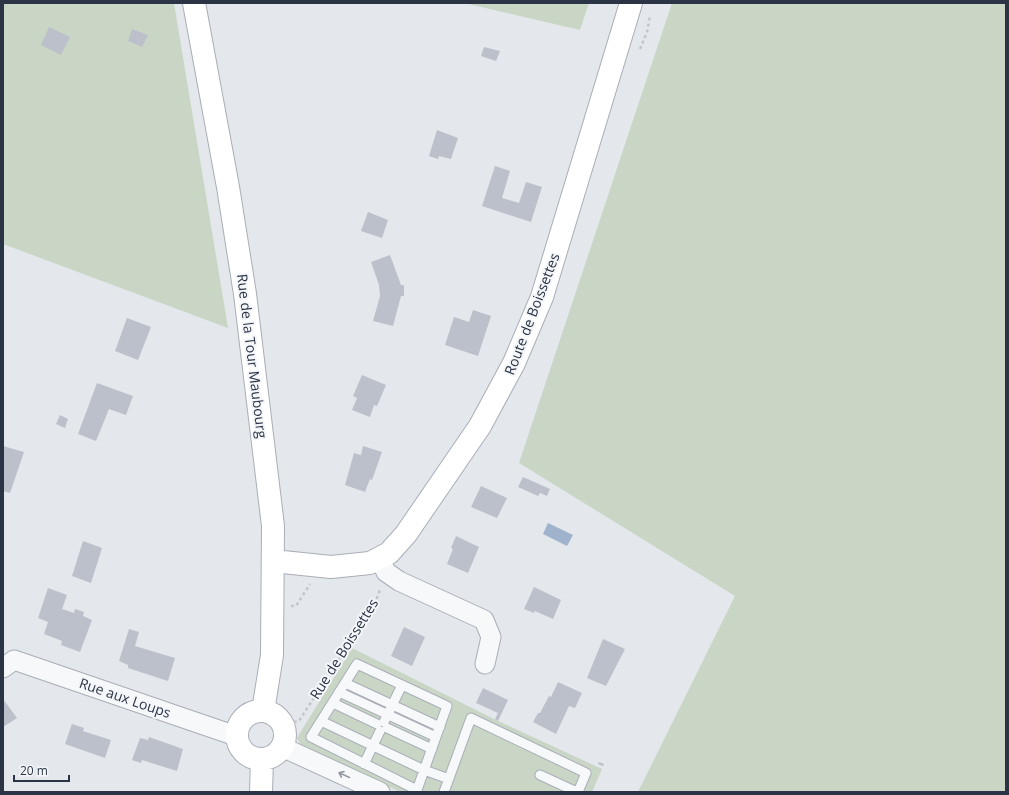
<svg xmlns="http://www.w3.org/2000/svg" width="1009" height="795" font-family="'Open Sans',sans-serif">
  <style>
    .green { fill: #c9d6c5 }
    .water { fill: #9fb4cc }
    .building { fill: #bbc0ca }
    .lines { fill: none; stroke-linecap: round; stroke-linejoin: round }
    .lane-casing { stroke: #a9aeb7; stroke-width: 11 }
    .street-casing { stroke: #a9aeb7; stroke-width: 21 }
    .secondary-casing { stroke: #a9aeb7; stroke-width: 24 }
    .path { stroke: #c2c5cb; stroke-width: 2.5; stroke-dasharray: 3 3; stroke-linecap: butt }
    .lane { stroke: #f7f8fa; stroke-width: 9 }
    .street { stroke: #f7f8fa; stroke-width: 19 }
    .secondary { stroke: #fff; stroke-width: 22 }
    .oneway { stroke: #9196a0 }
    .labels { text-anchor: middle; stroke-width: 4; stroke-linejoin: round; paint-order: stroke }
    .street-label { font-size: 14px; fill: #2b3445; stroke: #f4f6f9 }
  </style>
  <rect width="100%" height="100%" fill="#e4e7ec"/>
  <path class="green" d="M3 3H174L228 328 3 244Z
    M464 3H589L580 30Z
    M672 3H1006V792H638L735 596 519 463Z
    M352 648 494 719 602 769 592 792H400L300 744 297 738Z"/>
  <path class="water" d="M548 523 573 535 567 546 543 534Z"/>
  <path class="building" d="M49 27 70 37 61 55 41 45Z
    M132 29 148 35 142 47 128 41Z
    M484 47 500 51 496 61 481 56Z
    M437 130 458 138 451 159 439 156 438 159 429 156Z
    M495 166 510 171 502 198 519 203 526 182 542 187 531 222 482 206Z
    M368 212 388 220 382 238 361 231Z
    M390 255 401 285H404V296H401L393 326 373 321 380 296 379 285 371 262Z
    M473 310 491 316 478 356 445 345 454 317 469 322Z
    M127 318 151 327 138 360 115 351Z
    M362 375 386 385 377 406 374 405 370 417 352 410 357 398 353 396Z
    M97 383 133 396 126 415 109 409 96 441 78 434Z
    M60 415 68 419 65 428 56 424Z
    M3 446 24 452 10 493 3 491Z
    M363 446 382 452 372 480 370 479 365 492 345 485 354 453 361 455Z
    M523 477 550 489 547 496 540 493 538 496 518 487Z
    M481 486 507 498 497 518 471 507Z
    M456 536 479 547 468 573 447 564 453 549 451 548Z
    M83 541 102 548 91 583 72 576Z
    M534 587 561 600 553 619 535 611 534 613 524 609Z
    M48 588 67 595 62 609 74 613 75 609 84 612 83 616 92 620 80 652 61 645 62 641 44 634 48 622 38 618Z
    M404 627 425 637 412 666 391 656Z
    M129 629 139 632 135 646 175 658 168 681 128 668V665L119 661Z
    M603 639 625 649 606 686 587 678Z
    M558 682 582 693 575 708 569 706 556 734 533 722 538 713H540L549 696 551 697Z
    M483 688 508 700 498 721 495 719 498 713 476 703Z
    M3 699 17 718 3 727Z
    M72 724 84 728 83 731 111 740 105 758 65 744Z
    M149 737 183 749 177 771 142 760 141 763 132 760 140 738 148 740Z
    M599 762 604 764 603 766 598 764Z"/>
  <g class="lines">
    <g class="lane-casing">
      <path id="lane" d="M357 664 447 706 417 790 311 737Z
        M345 683 440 727
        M339 692 436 737
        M333 703 377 724
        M321 721 424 770 449 779
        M384 722 402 685
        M387 728 432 749
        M364 764 380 731
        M540 775 577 792
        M444 792 471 718 586 773 578 792"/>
    </g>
    <g class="street-casing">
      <path id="street" d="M380 559 386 572 399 581 484 620 491 637 485 664
        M3 668 14 660 236 736
        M282 747 380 792"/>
    </g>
    <g class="secondary-casing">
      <path id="secondary" d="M194 3 228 187 245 294 273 526 272 655 263 711
        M273 561 331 567 370 563 389 553 406 534 480 426 514 363 542 297 631 3
        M237 735a24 24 0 1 1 48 0a24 24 0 1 1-48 0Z
        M261 792 262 759"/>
    </g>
    <path class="path" d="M640 49 647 32 650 16
      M291 606H296L310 584
      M282 724 299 721 375 603 380 590"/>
    <use href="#lane" class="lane"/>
    <use href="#street" class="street"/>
    <use href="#secondary" class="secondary"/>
  </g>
  <defs><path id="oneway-shaft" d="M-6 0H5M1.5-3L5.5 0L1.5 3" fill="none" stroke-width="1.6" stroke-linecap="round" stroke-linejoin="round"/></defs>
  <use class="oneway" href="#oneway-shaft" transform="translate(344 775) rotate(-155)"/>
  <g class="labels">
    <g class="street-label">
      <text transform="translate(532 314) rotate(-69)" y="5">Route de Boissettes</text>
      <text transform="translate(252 356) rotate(83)" y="5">Rue de la Tour Maubourg</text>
      <text transform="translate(344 649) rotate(-58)" y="5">Rue de Boissettes</text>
      <text transform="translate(125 698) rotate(19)" y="5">Rue aux Loups</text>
    </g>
  </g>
  <rect width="1009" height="795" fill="none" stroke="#2b3445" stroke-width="8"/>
  <path d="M14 775v6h55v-6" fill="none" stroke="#2b3445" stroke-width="2"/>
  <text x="20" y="775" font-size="12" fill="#2b3445" stroke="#f4f6f9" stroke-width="3" paint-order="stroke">20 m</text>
</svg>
